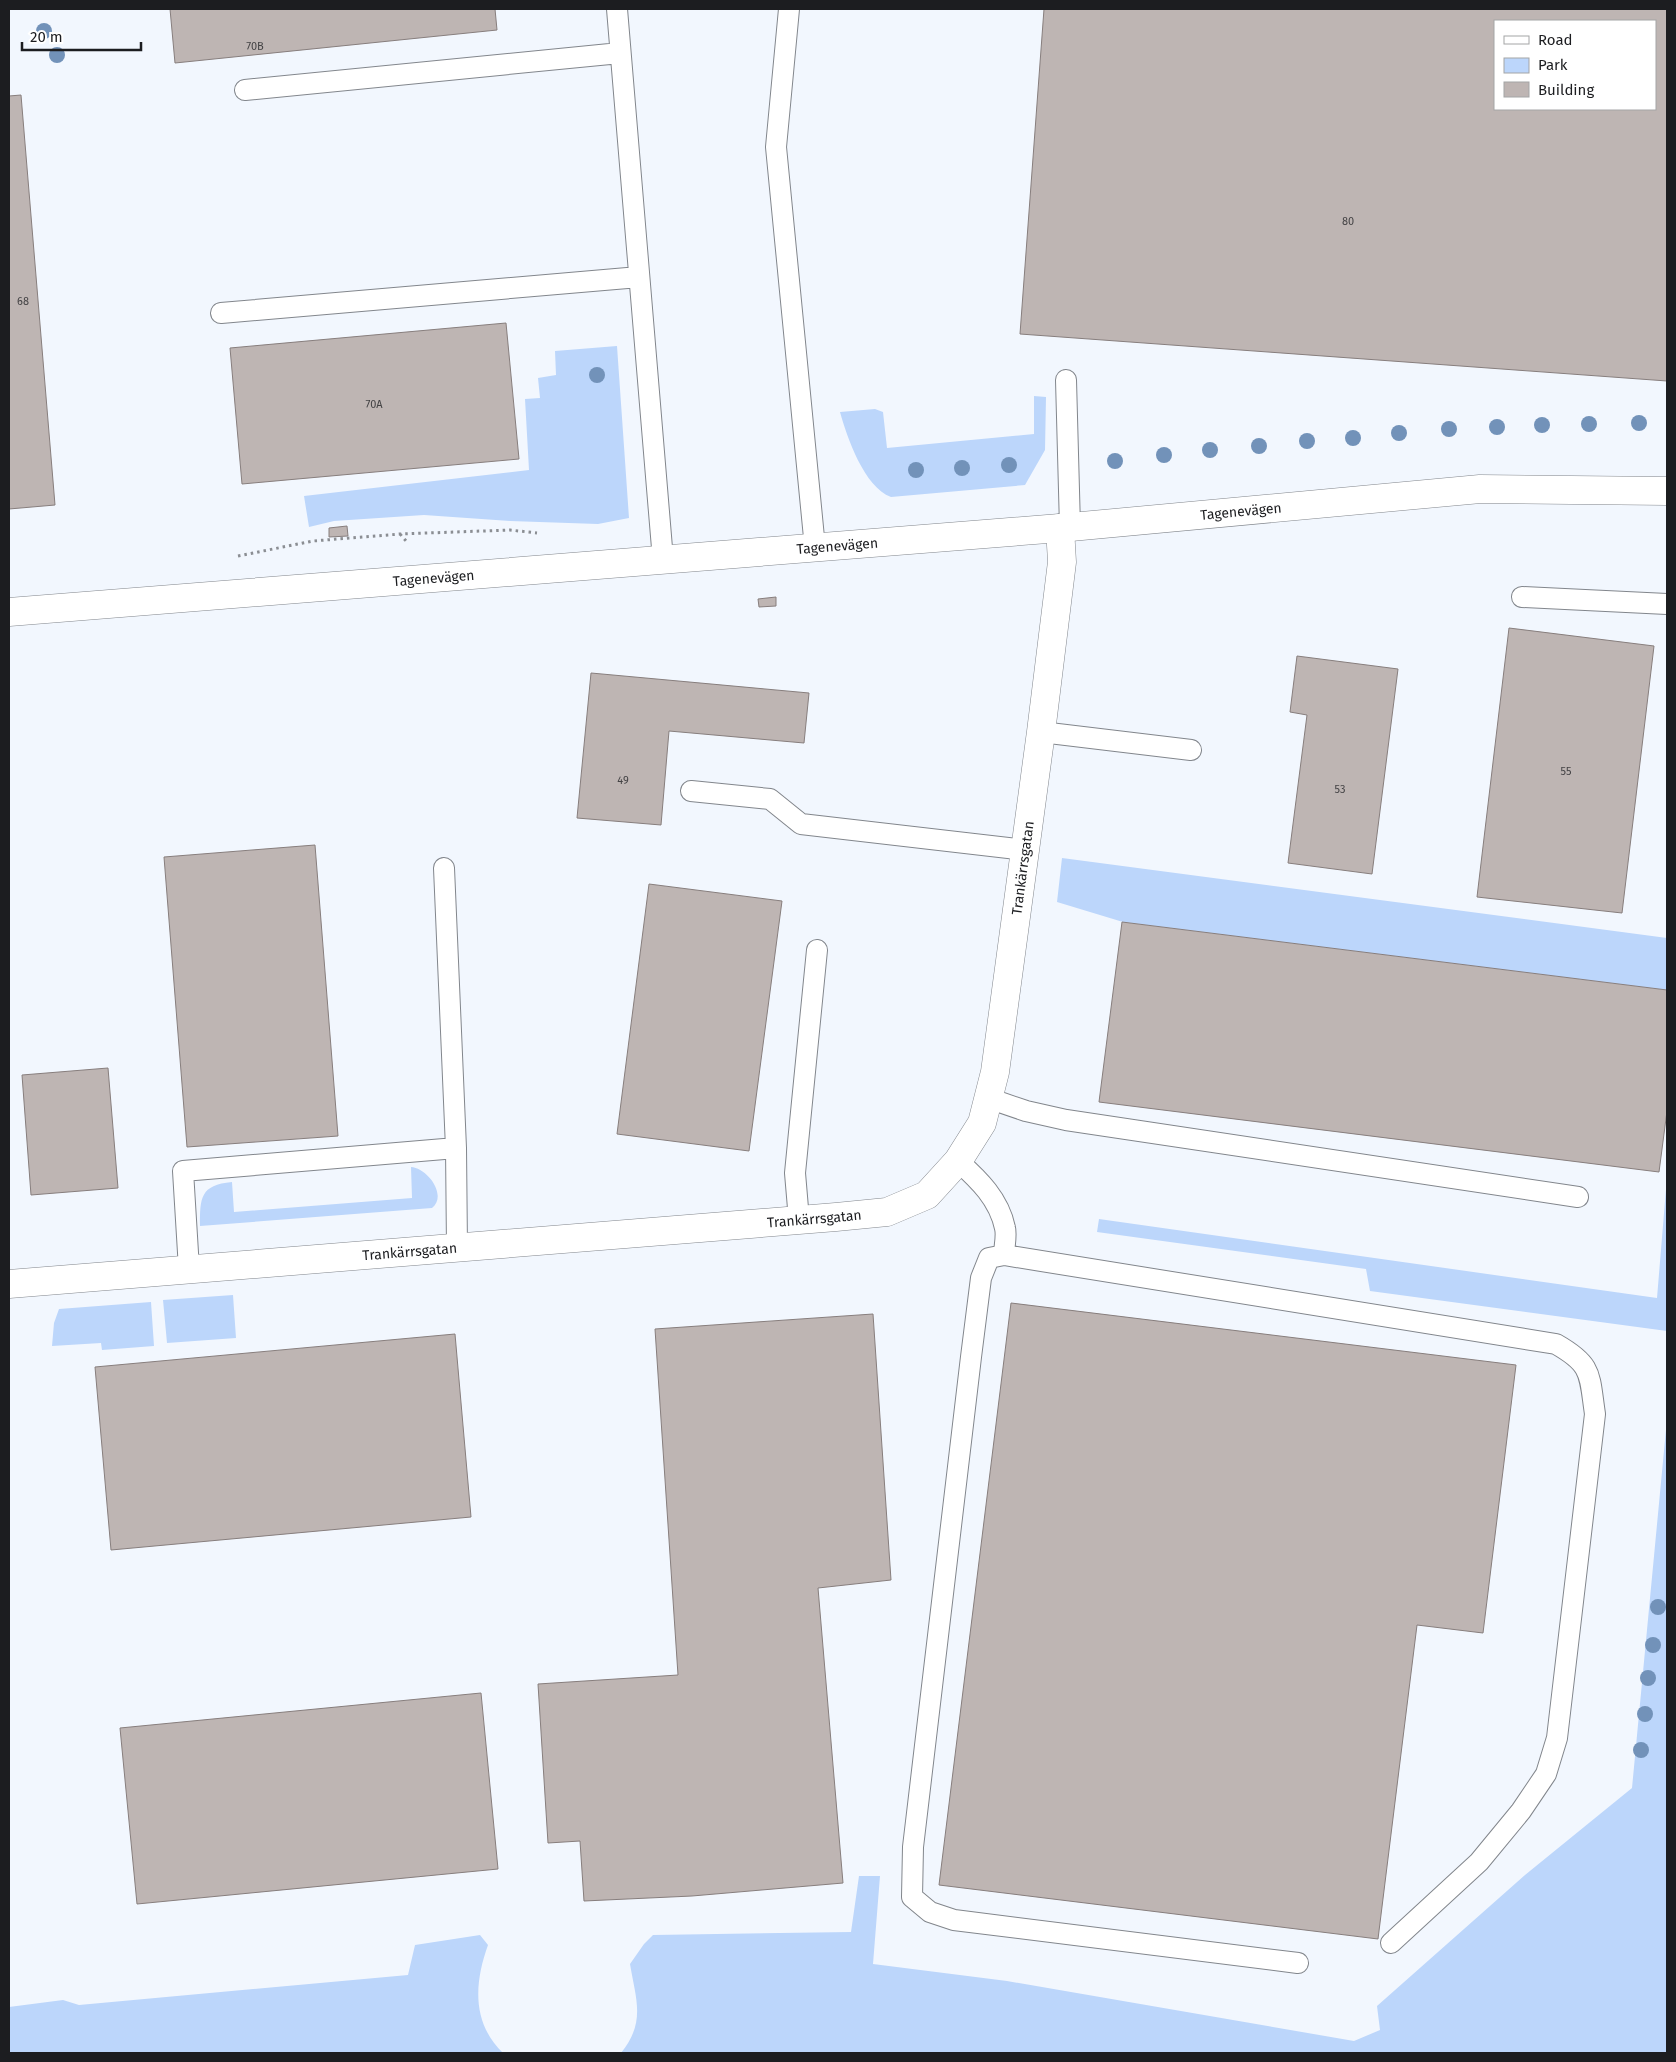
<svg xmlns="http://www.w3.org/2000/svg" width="1676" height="2062" font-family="'Fira Sans',sans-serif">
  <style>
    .green { fill: #bcd6fb }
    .building { fill: #beb5b3; stroke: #877e7d; fill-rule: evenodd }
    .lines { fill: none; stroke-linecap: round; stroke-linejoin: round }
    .lane-casing { stroke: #82868c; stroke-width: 22 }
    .street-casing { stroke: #82868c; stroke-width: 29 }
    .secondary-casing { stroke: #82868c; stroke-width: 29 }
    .path { stroke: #8b8e93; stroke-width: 3; stroke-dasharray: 2.5 4; stroke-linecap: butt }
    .lane { stroke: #fff; stroke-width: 20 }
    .street { stroke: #fff; stroke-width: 28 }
    .secondary { stroke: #fff; stroke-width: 28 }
    .tree { fill: #7292b9 }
    .labels { text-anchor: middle; stroke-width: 4.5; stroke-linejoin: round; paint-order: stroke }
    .number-label { font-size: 11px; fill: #444345 }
    .street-label { font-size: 14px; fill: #1c1d20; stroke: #fff }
  </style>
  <rect width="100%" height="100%" fill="#f2f7fe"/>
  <path class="green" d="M617 346 629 518 598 524 510 521 424 515 334 521 309 527 304 496 529 470 525 399 540 398 538 378 556 375 555 351Z
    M1034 396 1046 397 1045 450 1025 485 891 497C864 487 847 437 840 412L875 409 883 412 887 448 1034 434Z
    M1062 858 1667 938V990L1123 922 1057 902Z
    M411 1167C427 1168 448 1195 432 1208L200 1226C200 1198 200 1185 232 1182L234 1212 412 1198Z
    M1667 1177V1331L1370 1291 1366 1269 1097 1232 1099 1219 1657 1298Z
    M233 1295 236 1338 167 1343 163 1300Z
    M151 1302 154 1346 102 1350 101 1343 52 1346 54 1323 59 1309Z
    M1667 1419V2053H621C646 2022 636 2000 630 1964L644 1944 653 1935 851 1932 859 1876H880L873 1964 1007 1981 1354 2041 1380 2030 1377 2006 1525 1875 1632 1788Z
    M480 1935 488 1945C474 1984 472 2023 503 2053H9V2007L63 2000 79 2005 408 1975 415 1945Z"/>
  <path class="building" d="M170 9H495L497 30 175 63Z
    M1044 9H1667V381L1020 334ZM1495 21H1655V109H1495Z
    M21 95 55 505 9 509V96Z
    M506 323 519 459 242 484 230 348Z
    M347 526 348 536 329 537V528Z
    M776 597V606L759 607 758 599Z
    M1509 628 1654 646 1622 913 1477 897Z
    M1297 656 1398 669 1372 874 1288 863 1307 715 1290 712Z
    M591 673 809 693 804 743 669 731 661 825 577 818Z
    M315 845 338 1136 187 1147 164 857Z
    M649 884 782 901 749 1151 617 1134Z
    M1122 922 1667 990V1111L1659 1172 1099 1102Z
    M108 1068 118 1188 31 1195 22 1075Z
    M1011 1303 1516 1365 1483 1633 1417 1625 1378 1939 939 1885Z
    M873 1314 891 1580 818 1588 843 1883 692 1896 584 1901 580 1841 548 1843 538 1684 678 1675 655 1329Z
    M455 1334 471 1517 111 1550 95 1367Z
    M481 1693 498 1869 137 1904 120 1728Z"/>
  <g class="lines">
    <g class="lane-casing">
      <path id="lane" d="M617 9 663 560
        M789 9 776 147 815 548
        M245 90 620 53
        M221 313 639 277
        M1066 380 1070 527
        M1522 597 1667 604
        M1041 732 1191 750
        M691 791 770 799 801 824 1025 850
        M444 868 456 1148
        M988 1098 1026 1111 1066 1120 1578 1197
        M958 1161C979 1180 999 1199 1005 1228 1007 1236 1004 1247 1004 1255
        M799 1220 795 1173 817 950
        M189 1269 183 1171 456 1148 457 1248
        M1298 1963 954 1920 930 1912 912 1897 913 1847 971 1357 981 1278 989 1258 1004 1255 1556 1344C1593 1365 1589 1374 1595 1414L1557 1738 1546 1774 1521 1811 1479 1862 1391 1943"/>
    </g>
    <g class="street-casing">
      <g id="street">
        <path id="s1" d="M9 1284 836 1217 887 1212 927 1195 958 1161 982 1123 995 1072 1041 732 1062 562 1060 528"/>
      </g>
    </g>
    <g class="secondary-casing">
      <g id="secondary">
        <path id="s2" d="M9 612 1060 528 1480 489 1667 491"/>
      </g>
    </g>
    <path class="path" d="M400 534 407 542
      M238 556 313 541 400 534 510 530 537 533"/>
    <use href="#lane" class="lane"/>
    <use href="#street" class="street"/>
    <use href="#secondary" class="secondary"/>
  </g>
  <g class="tree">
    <circle cx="44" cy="31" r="8"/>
    <circle cx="57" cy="55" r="8"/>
    <circle cx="597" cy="375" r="8"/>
    <circle cx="1639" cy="423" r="8"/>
    <circle cx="1589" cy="424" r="8"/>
    <circle cx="1542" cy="425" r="8"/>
    <circle cx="1497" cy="427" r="8"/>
    <circle cx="1449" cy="429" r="8"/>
    <circle cx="1399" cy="433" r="8"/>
    <circle cx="1353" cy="438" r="8"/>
    <circle cx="1307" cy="441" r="8"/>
    <circle cx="1259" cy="446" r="8"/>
    <circle cx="1210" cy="450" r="8"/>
    <circle cx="1164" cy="455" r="8"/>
    <circle cx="1115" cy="461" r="8"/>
    <circle cx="1009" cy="465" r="8"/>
    <circle cx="962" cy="468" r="8"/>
    <circle cx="916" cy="470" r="8"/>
    <circle cx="1658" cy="1607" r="8"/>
    <circle cx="1653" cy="1645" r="8"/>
    <circle cx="1648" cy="1678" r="8"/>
    <circle cx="1645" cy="1714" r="8"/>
    <circle cx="1641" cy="1750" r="8"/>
  </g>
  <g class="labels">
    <g class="number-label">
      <text x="255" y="50">70B</text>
      <text x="1348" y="225">80</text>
      <text x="23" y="305">68</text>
      <text x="374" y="408">70A</text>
      <text x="1566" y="775">55</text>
      <text x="623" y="784">49</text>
      <text x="1340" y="793">53</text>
    </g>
    <g class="street-label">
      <text dy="5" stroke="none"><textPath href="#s2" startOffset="1236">Tagenevägen</textPath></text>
      <text dy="5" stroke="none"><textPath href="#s2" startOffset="831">Tagenevägen</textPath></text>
      <text dy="5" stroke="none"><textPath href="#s2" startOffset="426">Tagenevägen</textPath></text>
      <text dy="5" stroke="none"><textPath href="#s1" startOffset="1274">Trankärrsgatan</textPath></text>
      <text dy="5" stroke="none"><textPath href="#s1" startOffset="808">Trankärrsgatan</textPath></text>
      <text dy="5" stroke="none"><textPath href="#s1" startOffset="402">Trankärrsgatan</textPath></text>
    </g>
  </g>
  <rect width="1676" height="2062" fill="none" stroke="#1c1d20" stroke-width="20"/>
  <rect x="1494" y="20" width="162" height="90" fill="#ffffff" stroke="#a4a5a6"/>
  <rect x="1504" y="36" width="25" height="8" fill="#ffffff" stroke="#a4a5a6"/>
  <text x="1538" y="45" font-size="15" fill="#1c1d20">Road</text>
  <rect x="1504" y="58" width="25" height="15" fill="#bcd6fb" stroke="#a4a5a6"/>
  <text x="1538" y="70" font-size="15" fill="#1c1d20">Park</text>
  <rect x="1504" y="82" width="25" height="15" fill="#beb5b3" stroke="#a4a5a6"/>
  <text x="1538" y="95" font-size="15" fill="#1c1d20">Building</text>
  <path d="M22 42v8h119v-8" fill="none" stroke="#1c1d20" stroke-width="2.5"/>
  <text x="30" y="42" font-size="15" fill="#1c1d20" stroke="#ffffff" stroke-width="4" paint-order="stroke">20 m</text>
</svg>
